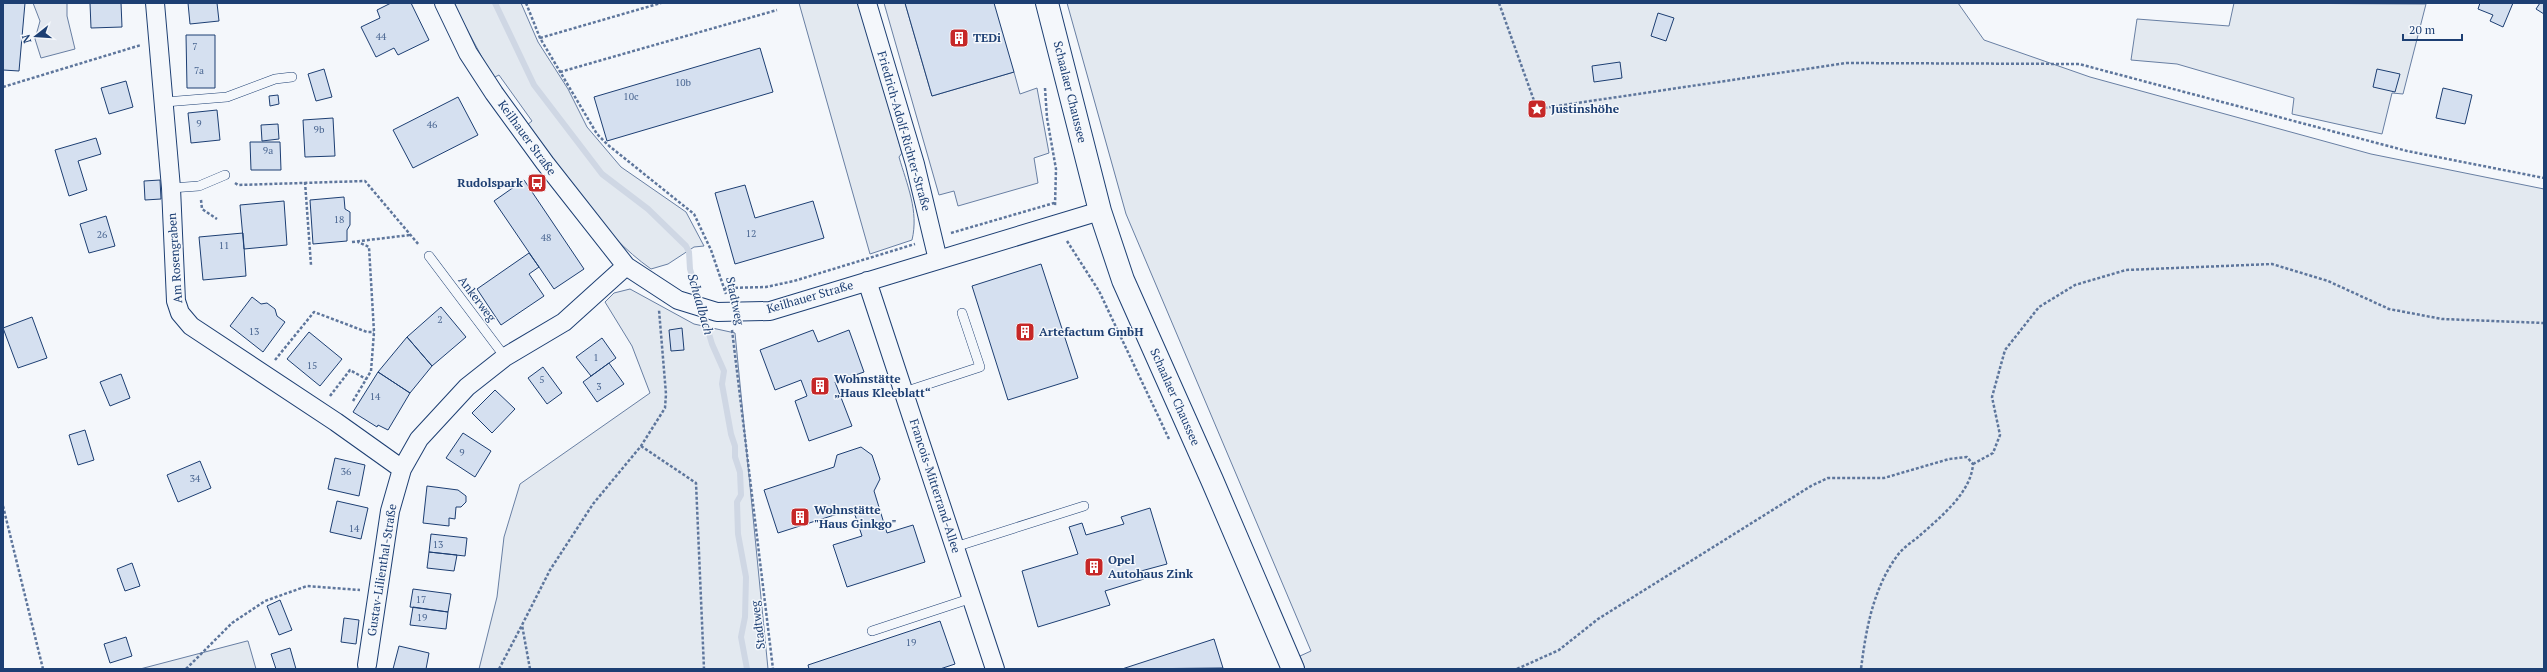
<svg xmlns="http://www.w3.org/2000/svg" width="2547" height="672" font-family="'PT Serif',serif">
  <style>
    .green { fill: #e3e9f0; stroke: #687fa3 }
    .parking { fill: #e3e8f0; stroke: #687fa3 }
    .lines { fill: none; stroke-linecap: round; stroke-linejoin: round }
    .stream { stroke: #cfd7e4; stroke-width: 6 }
    .building { fill: #d5e0f0; stroke: #1d3f73 }
    .lane-casing { stroke: #1d3f73; stroke-width: 10 }
    .street-casing { stroke: #1d3f73; stroke-width: 20 }
    .primary-casing { stroke: #1d3f73; stroke-width: 24 }
    .path { stroke: #5e769c; stroke-width: 2.5; stroke-dasharray: 3 2; stroke-linecap: butt }
    .lane { stroke: #f4f7fb; stroke-width: 9 }
    .street { stroke: #f4f7fb; stroke-width: 18 }
    .primary { stroke: #f4f7fb; stroke-width: 22 }
    .labels { text-anchor: middle; stroke-width: 3; stroke-linejoin: round; paint-order: stroke }
    .number-label { font-size: 10px; fill: #4b6792 }
    .poi-label { font-size: 12px; font-weight: bold; fill: #1d3f73; stroke: #f4f7fb; text-anchor: start }
    .street-label { font-size: 12px; fill: #1d3f73; stroke: #f4f7fb }
    .water-label { font-size: 13px; font-style: italic; fill: #1d3f73; stroke: #f4f7fb }
  </style>
  <rect width="100%" height="100%" fill="#f4f7fb"/>
  <path class="green" d="M453 3H521L538 42 568 89 587 127 621 167 686 212 704 246 694 247 668 264 651 269C600 233 565 175 527 125L532 121 499 75 493 78Z
    M799 3H860L902 153 899 157C907 185 919 211 912 240L870 254Z
    M1067 3H1958L1984 40 2090 77 2371 154 2544 189V669H1305L1300 656 1311 651 1126 214Z
    M2234 3 2426 4 2403 94 2392 93 2382 134 2292 114 2294 98 2177 64 2131 60 2137 19 2229 26Z
    M630 289 694 324 735 333 768 669H479L497 597 504 537 520 484 650 393 632 346 605 302 614 293Z
    M248 641 256 669H140L247 641Z"/>
  <path class="parking" d="M33 3H67V16L75 49 41 58 35 39 40 21Z
    M884 3H905L932 96 1014 72 1020 94 1037 88 1049 153 1034 158 1038 183 958 206 954 191 939 195Z"/>
  <g class="lines">
    <path class="stream" d="M495 3 534 85 602 174 648 209 686 246 689 252 690 269 712 344 724 371 722 384 731 434 735 446V457L740 472 741 495 737 502 738 534 746 577 745 617 741 637 747 669"/>
  </g>
  <path class="building" d="M3 3H25L19 71 3 70Z
    M90 3H121L122 27 91 28Z
    M188 3H217L219 21 190 24Z
    M391 3H411L429 40 398 55 394 48 376 57 361 27 380 18 377 10Z
    M905 3H994L1014 72 932 96Z
    M2480 3H2513L2503 27 2490 21 2493 15 2478 9Z
    M2540 3H2544V14L2536 9Z
    M1658 13 1674 18 1666 41 1651 36Z
    M186 35H215V88H187Z
    M760 48 773 92 607 141 594 97Z
    M1620 62 1622 78 1594 82 1592 66Z
    M324 69 332 97 316 101 308 74Z
    M2377 69 2400 74 2395 92 2373 87Z
    M126 81 133 107 109 114 101 88Z
    M2443 88 2472 95 2465 124 2436 118Z
    M278 95 279 104 270 106 269 96Z
    M458 97 478 135 413 168 393 130Z
    M217 110 220 140 191 143 188 113Z
    M333 118 335 156 305 157 303 120Z
    M278 124 279 139 262 141 261 125Z
    M96 138 101 154 78 161 87 190 69 196 55 150Z
    M250 142H280L281 170H251Z
    M160 180 161 199 145 200 144 181Z
    M524 180 584 269 554 289 494 201Z
    M745 185 755 218 813 201 824 238 735 264 715 193Z
    M344 197 345 209 350 212V225L347 230V241L313 244 310 200Z
    M284 201 287 245 244 249 240 205Z
    M106 216 115 246 89 253 80 224Z
    M243 233 246 276 203 280 199 237Z
    M529 253 539 267 529 274 544 296 501 325 477 289Z
    M1041 264 1078 378 1008 400 972 286Z
    M252 297 261 304 267 303 275 309 277 316 285 322 263 352 230 326Z
    M441 307 466 337 432 366 407 337Z
    M32 317 47 358 18 368 3 328Z
    M682 328 684 350 671 351 669 330Z
    M813 330 818 342 849 330 864 372 835 382 852 426 809 441 795 401 807 396 801 380 775 390 760 350Z
    M309 332 342 359 320 386 287 359Z
    M407 337 432 366 410 393 378 372Z
    M602 338 616 358 591 376 576 357Z
    M609 363 624 384 597 402 583 382Z
    M543 367 562 393 547 404 528 378Z
    M378 372 410 393 388 430 378 425 377 427 353 412Z
    M121 374 130 398 110 406 100 382Z
    M495 390 515 409 492 433 472 413Z
    M85 430 94 460 78 465 69 435Z
    M463 433 491 451 475 477 446 458Z
    M861 447 872 455 880 479 874 491 887 533 913 525 925 562 847 587 833 545 862 536 853 509 778 533 764 490 834 467 837 455Z
    M335 458 365 465 359 496 328 489Z
    M200 461 211 488 178 502 167 475Z
    M427 486 458 490 466 496V502L461 507H456L455 519 449 518V526L423 523Z
    M337 501 368 508 361 539 330 532Z
    M1150 508 1167 564 1141 571 1144 579 1105 591 1110 605 1038 627 1022 571 1078 554 1069 527 1082 523 1086 535 1124 524 1121 517Z
    M431 534 467 538 465 556 429 552Z
    M429 552 457 555 454 571 427 568Z
    M132 563 140 586 125 591 117 569Z
    M413 589 451 594 448 612 410 607Z
    M280 600 292 630 279 635 267 606Z
    M413 607 448 612 446 629 410 625Z
    M344 618 359 620 356 644 341 642Z
    M940 621 955 664 940 669H809L808 665Z
    M126 637 132 656 110 663 104 644Z
    M1214 639 1223 668 1122 669Z
    M399 646 429 653 426 669H393Z
    M290 648 296 669H276L271 654Z"/>
  <g class="lines">
    <g class="lane-casing">
      <path id="lane" d="M165 102 227 97 275 79 292 77
        M171 188 199 186 225 175
        M429 256 505 357
        M904 392 980 367 962 313
        M955 547 1084 506
        M872 631 972 598"/>
    </g>
    <g class="street-casing">
      <path id="street" d="M155 3 171 188 176 301 180 313 191 326 336 422 402 469
        M444 3 468 53 494 93 545 163 626 266 678 300 717 312 770 311 1100 211
        M867 3 915 164 938 260
        M867 281 995 669
        M367 665 390 511 402 469 419 439 467 387 505 357 564 322 626 266"/>
    </g>
    <g class="primary-casing">
      <path id="primary" d="M1047 3 1100 211 1123 280 1212 480 1293 669"/>
    </g>
    <path class="path" d="M526 3 540 38 597 134 608 145 694 214 711 250 726 294
      M1499 3 1537 109 1846 63 2079 64 2407 151 2544 178
      M540 38 661 3
      M560 72 777 10
      M3 87 141 45
      M1045 88 1047 118 1056 169 1055 206
      M305 182 311 265
      M235 183 238 185 365 181 419 245
      M201 200 202 209 217 219
      M951 233 1054 203
      M1067 241 1099 291 1169 439
      M352 242 410 235
      M725 288 766 287 794 281 915 244
      M732 330 773 669
      M275 360 314 312 367 332H374
      M330 396 350 370 366 379
      M353 401 371 371 374 332 369 247 358 242
      M641 446 696 483 704 669
      M1973 464 1993 453 2000 435 1992 397 2005 350 2039 307 2075 285 2126 270 2272 264 2328 281 2389 309 2442 319 2544 323
      M3 506 43 669
      M186 669 232 623 265 601 307 586 360 590
      M499 669 522 625
      M530 669 522 625 550 570 593 504 641 446 665 408 666 394 659 310
      M1517 669 1559 650 1598 619 1811 486 1828 478H1884L1949 459 1967 457 1973 464C1971 494 1938 519 1917 538 1910 543 1902 549 1897 556 1873 589 1866 629 1861 669"/>
    <use href="#lane" class="lane"/>
    <use href="#street" class="street"/>
    <use href="#primary" class="primary"/>
  </g>
  <defs>
    <g id="building-square" transform="scale(1)"><rect x="-9" y="-9" width="18" height="18" rx="4" fill="#c62828" stroke="#f4f7fb"/><path d="M-4-6H4V6H1V3H-1V6H-4ZM-2.5-4.3h1.7v1.8h-1.7ZM.8-4.3h1.7v1.8H.8ZM-2.5-1h1.7V.8h-1.7ZM.8-1h1.7V.8H.8Z" fill="#fff"/></g>
    <g id="sight-square" transform="scale(1)"><rect x="-9" y="-9" width="18" height="18" rx="4" fill="#c62828" stroke="#f4f7fb"/><path d="M0-6L1.8-2.2L6-1.7L2.9 1.2L3.7 5.4L0 3.3L-3.7 5.4L-2.9 1.2L-6-1.7L-1.8-2.2Z" fill="#fff"/></g>
    <g id="bus-square" transform="scale(1)"><rect x="-9" y="-9" width="18" height="18" rx="4" fill="#c62828" stroke="#f4f7fb"/><path d="M-5-6H5V4H4V6H2V4H-2V6H-4V4H-5ZM-3.5-4V0h7V-4ZM-3.5 1.2v1.5H-2V1.2ZM2 1.2v1.5H3.5V1.2Z" fill="#fff"/></g>
  </defs>
  <g fill-rule="evenodd">
    <use href="#building-square" x="959" y="38"/>
    <use href="#sight-square" x="1537" y="109"/>
    <use href="#bus-square" x="537" y="183"/>
    <use href="#building-square" x="1025" y="332"/>
    <use href="#building-square" x="820" y="386"/>
    <use href="#building-square" x="800" y="517"/>
    <use href="#building-square" x="1094" y="567"/>
  </g>
  <g class="labels">
    <g class="number-label">
      <text x="381" y="40">44</text>
      <text x="195" y="50">7</text>
      <text x="199" y="74">7a</text>
      <text x="683" y="86">10b</text>
      <text x="631" y="100">10c</text>
      <text x="199" y="127">9</text>
      <text x="432" y="128">46</text>
      <text x="319" y="133">9b</text>
      <text x="268" y="154">9a</text>
      <text x="339" y="223">18</text>
      <text x="751" y="237">12</text>
      <text x="102" y="238">26</text>
      <text x="546" y="241">48</text>
      <text x="224" y="249">11</text>
      <text x="440" y="323">2</text>
      <text x="254" y="335">13</text>
      <text x="596" y="361">1</text>
      <text x="312" y="369">15</text>
      <text x="542" y="383">5</text>
      <text x="599" y="390">3</text>
      <text x="375" y="400">14</text>
      <text x="462" y="456">9</text>
      <text x="346" y="475">36</text>
      <text x="195" y="482">34</text>
      <text x="354" y="532">14</text>
      <text x="438" y="548">13</text>
      <text x="421" y="603">17</text>
      <text x="422" y="621">19</text>
      <text x="911" y="646">19</text>
    </g>
    <g class="poi-label">
      <text x="973" y="42">TEDi</text>
      <text x="1551" y="113">Justinshöhe</text>
      <text x="523" y="187" text-anchor="end">Rudolspark</text>
      <text x="1039" y="336">Artefactum GmbH</text>
      <text x="834" y="383">Wohnstätte<tspan x="834" dy="14">„Haus Kleeblatt“</tspan></text>
      <text x="814" y="514">Wohnstätte<tspan x="814" dy="14">"Haus Ginkgo"</tspan></text>
      <text x="1108" y="564">Opel<tspan x="1108" dy="14">Autohaus Zink</tspan></text>
    </g>
    <g class="street-label">
      <text transform="translate(1070 92) rotate(76)" y="4">Schaalaer Chaussee</text>
      <text transform="translate(904 131) rotate(74)" y="4">Friedrich-Adolf-Richter-Straße</text>
      <text transform="translate(527 138) rotate(54)" y="4">Keilhauer Straße</text>
      <text transform="translate(175 258) rotate(-94)" y="4">Am Rosengraben</text>
      <text transform="translate(810 297) rotate(-16)" y="4">Keilhauer Straße</text>
      <text transform="translate(477 299) rotate(53)" y="4">Ankerweg</text>
      <text transform="translate(735 301) rotate(78)" y="4">Stadtweg</text>
      <text transform="translate(1175 397) rotate(66)" y="4">Schaalaer Chaussee</text>
      <text transform="translate(935 486) rotate(72)" y="4">Francois-Mitterrand-Allee</text>
      <text transform="translate(382 570) rotate(-81)" y="4">Gustav-Lilienthal-Straße</text>
      <text transform="translate(758 625) rotate(-97)" y="4">Stadtweg</text>
    </g>
    <g class="water-label">
      <text transform="translate(701 304) rotate(74)" y="5">Schaalbach</text>
    </g>
  </g>
  <rect width="2547" height="672" fill="none" stroke="#1d3f73" stroke-width="8"/>
  <g transform="translate(36 36) rotate(253)" stroke="#f4f7fb" stroke-width="3" paint-order="stroke">
  <path d="M0-3L7 15L0 10L-7 15Z" fill="#1d3f73"/>
  <text y="-6" font-size="11" font-weight="bold" text-anchor="middle" fill="#1d3f73">N</text>
  </g>
  <path d="M2403 34v6h59v-6" fill="none" stroke="#1d3f73" stroke-width="2"/>
  <text x="2409" y="34" font-size="12" fill="#1d3f73" stroke="#f4f7fb" stroke-width="3" paint-order="stroke">20 m</text>
</svg>
